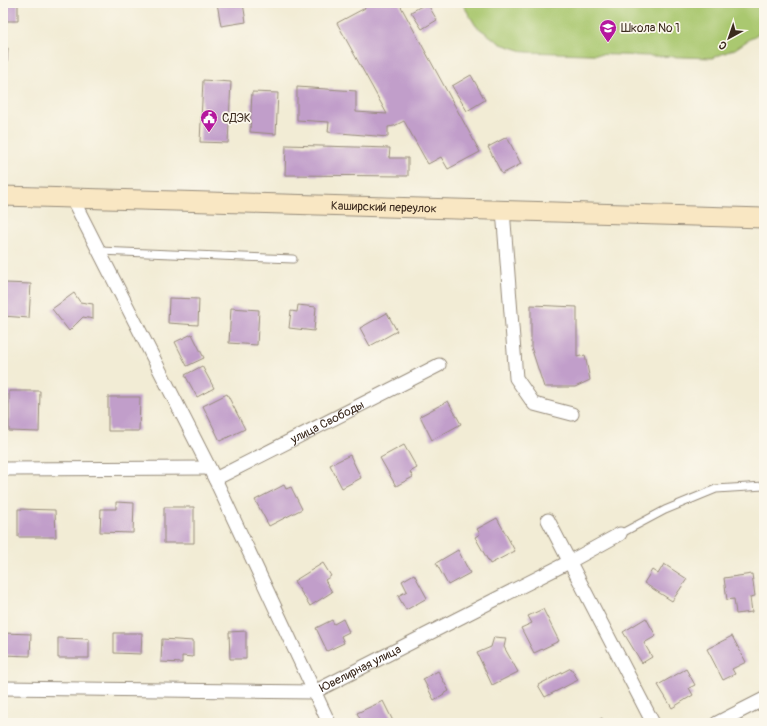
<svg xmlns="http://www.w3.org/2000/svg" width="767" height="726" font-family="Pangolin,sans-serif">
  <style>
    .green { fill: #aac86f; stroke: #727946 }
    .building { fill: #c19eca }
    .lines { fill: none; stroke-linecap: round; stroke-linejoin: round }
    .lane-casing { stroke: #968b7a; stroke-width: 9 }
    .street-casing { stroke: #968b7a; stroke-width: 15 }
    .secondary-casing { stroke: #968b7a; stroke-width: 21 }
    .lane { stroke: #fff; stroke-width: 7 }
    .street { stroke: #fff; stroke-width: 13 }
    .secondary { stroke: #f9e7c3; stroke-width: 19 }
    .labels { text-anchor: middle; dominant-baseline: central; stroke-width: 3.5; stroke-linejoin: round; paint-order: stroke }
    .poi-label { font-size: 12px; fill: #3b2a1e; stroke: #fbf7ec; text-anchor: start }
    .street-label { font-size: 12px; fill: #3b2a1e; stroke: #fbf7ec }
  </style>
  <rect width="100%" height="100%" fill="#fbf7ec"/>
  <filter id="ink" filterUnits="userSpaceOnUse"><feTurbulence type="fractalNoise" baseFrequency=".025" numOctaves="2"/><feDisplacementMap in="SourceGraphic" scale="8" xChannelSelector="R" yChannelSelector="G"/><feConvolveMatrix kernelMatrix="1 2 1 2 8 2 1 2 1" color-interpolation-filters="sRGB"/></filter>
  <filter id="wash" filterUnits="userSpaceOnUse"><feTurbulence type="fractalNoise" baseFrequency=".012" numOctaves="4" result="noise"/><feDisplacementMap in="SourceGraphic" scale="16" xChannelSelector="R" yChannelSelector="G"/><feGaussianBlur stdDeviation="0.9" result="paint"/><feColorMatrix in="noise" values="0 0 0 0 0 0 0 0 0 0 0 0 0 0 0 0 0 1.4 0 .05"/><feComposite in="paint" operator="in"/></filter>
  <g filter="url(#wash)">
    <rect width="100%" height="100%" fill="#f2ecd5"/>
    <path class="green" d="M462,3H764V25L759,33L735,49L712,58L526,52L501,44L476,26Z"/>
    <g id="blocks">
      <path class="building" d="M3,3H18V21H3Z
        M217,3H243L246,22L221,26Z
        M273,3H289V5L274,6Z
        M364,3H399L480,152L448,169L441,157L428,164L404,121L394,126L388,127V137L328,132L329,122L297,120V87L356,91V112L387,114L337,23L365,8L363,4Z
        M427,3L437,20L422,29L411,12Z
        M3,48H8L4,107H3Z
        M471,75L485,100L467,111L452,86Z
        M203,80L231,82L228,143L200,142Z
        M252,92L278,93L276,134L250,132Z
        M507,137L521,164L502,174L488,147Z
        M286,145L390,148L389,158H408V176L285,175Z
        M5,283L31,284L29,318L3,316Z
        M74,293L80,302L93,304V319L83,317L69,331L52,309Z
        M169,298L199,299L198,325L168,323Z
        M298,305L316,307L314,331L289,328L291,311L297,312Z
        M531,305L577,307V357L585,355L590,380L575,387H544L531,347Z
        M231,308L259,310L257,345L229,343Z
        M387,313L397,331L370,346L360,328Z
        M192,334L204,358L187,366L175,342Z
        M202,366L214,388L197,397L185,375Z
        M9,391H40L39,432L9,431Z
        M227,394L245,429L220,441L203,406Z
        M108,397H140L139,431H108Z
        M448,401L461,424L432,440L420,416Z
        M404,445L417,468L410,472L413,477L396,486L380,458Z
        M350,455L361,478L342,488L330,465Z
        M284,485L286,489L291,487L302,509L269,526L255,500Z
        M116,502L134,503L133,533L100,532L101,509H116Z
        M164,507H194V543H164Z
        M18,509L55,510L56,537H18Z
        M497,518L515,551L490,564L475,537L480,534L477,529Z
        M458,550L470,573L448,585L436,563Z
        M323,563L331,576L325,580L332,592L310,606L294,581Z
        M664,564L687,579L672,601L644,583L652,570L658,574Z
        M414,574L427,598L406,610L398,596L407,591L402,581Z
        M752,574L755,596L750,597L752,612L736,614L734,599L727,600L724,578Z
        M543,609L559,641L534,653L521,628L532,623L528,616Z
        M646,618L656,636L644,643L652,657L642,663L623,632Z
        M343,619L349,632L341,636L344,643L327,651L316,628L332,620L334,624Z
        M246,631V659H230L229,632Z
        M3,633L31,634L30,656L3,655Z
        M114,633H142L141,654L114,653Z
        M732,636L746,662L732,669L735,674L723,680L707,649Z
        M494,637L506,638L504,647L518,672L492,685L477,653L491,647Z
        M58,638L89,639V658H58Z
        M162,639L193,641V657L182,656V663L161,662Z
        M571,668L578,680L545,697L538,685Z
        M686,669L695,685L689,688L693,695L672,708L658,685Z
        M438,671L449,691L434,700L423,679Z
        M383,701L394,723H362L357,713Z
        M602,718L605,723H593Z"/>
    </g>
  </g>
  <g filter="url(#ink)">
    <use href="#blocks" fill-opacity="0" stroke="#968b7a" stroke-width="1"/>
    <g class="lines">
      <defs>
        <path id="lane" d="M99,251L293,259
          M620,534L665,510L716,489L764,486"/>
        <g id="street">
          <path d="M72,198L215,479L329,723"/>
          <path d="M503,210L516,378L534,404L572,414"/>
          <path d="M3,469L209,468"/>
          <path id="s1" d="M215,479L439,365"/>
          <path d="M548,520L653,723"/>
          <path id="s2" d="M3,688L314,692L569,562L620,534"/>
          <path d="M717,723L764,699"/>
        </g>
        <g id="secondary">
          <path id="s3" d="M3,196L764,218"/>
        </g>
      </defs>
      <use href="#lane" class="lane-casing"/>
      <use href="#street" class="street-casing"/>
      <use href="#secondary" class="secondary-casing"/>
      <use href="#lane" class="lane"/>
      <use href="#street" class="street"/>
      <use href="#secondary" class="secondary"/>
    </g>
  </g>
  <defs>
    <symbol id="school-pin" viewBox="-11 -11 22 30"><path d="M0 17L-7.5 6A9.5 9.5 0 1 1 7.5 6Z" fill="#b5179e" stroke="#fbf7ec"/><path d="M0-5L7-2L0 1L-7-2ZM-4 1L0 2.5L4 1V4Q0 6-4 4Z" fill="#fff"/></symbol>
    <symbol id="civic-pin" viewBox="-11 -11 22 30"><path d="M0 17L-7.5 6A9.5 9.5 0 1 1 7.5 6Z" fill="#b5179e" stroke="#fbf7ec"/><path d="M-.6-6.5H3V-4.5H.6V-3L4-1V1h2V6H-6V1h2V-1L-.6-3ZM-1.2 2.5V6h2.4V2.5Z" fill="#fff"/></symbol>
  </defs>
  <g fill-rule="evenodd">
    <use href="#school-pin" x="598" y="18" width="20" height="27"/>
    <use href="#civic-pin" x="199" y="108" width="20" height="27"/>
  </g>
  <g class="labels">
    <g class="poi-label">
      <text x="621" y="28">Школа № 1</text>
      <text x="222" y="118">СДЭК</text>
    </g>
    <g class="street-label">
      <text stroke="none"><textPath href="#s3" startOffset="381">Каширский переулок</textPath></text>
      <text stroke="none"><textPath href="#s1" startOffset="126">улица Свободы</textPath></text>
      <text stroke="none"><textPath href="#s2" startOffset="363">Ювелирная улица</textPath></text>
    </g>
  </g>
  <rect width="767" height="726" fill="none" stroke="#fbf7ec" stroke-width="16"/>
  <g transform="translate(729 38) rotate(220)" stroke="#fbf7ec" stroke-width="3" paint-order="stroke">
  <path d="M0-3L7 15L0 10L-7 15Z" fill="#3b2a1e"/>
  <text y="-6" font-size="11" font-weight="bold" text-anchor="middle" fill="#3b2a1e">С</text>
  </g>
</svg>
